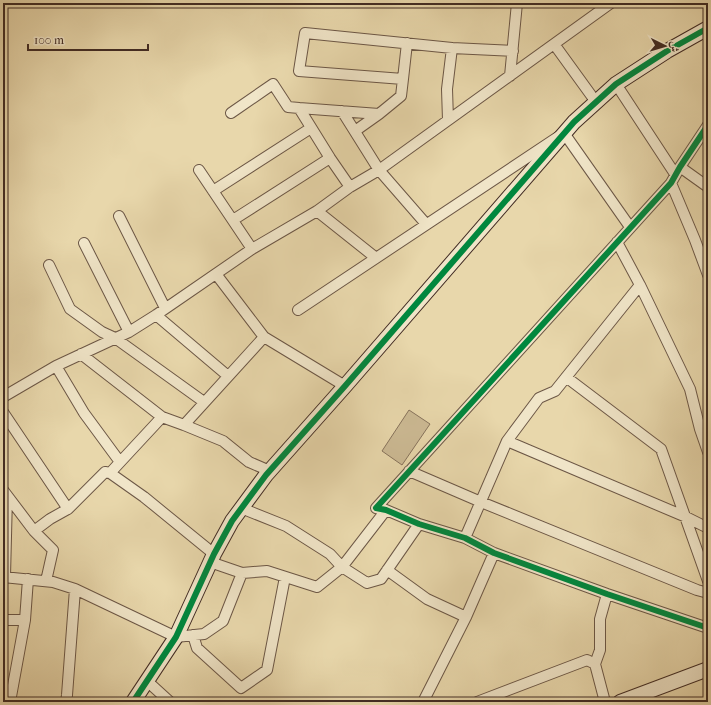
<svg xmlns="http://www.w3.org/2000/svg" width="711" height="705" font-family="'IM FELL French Canon',Amiri,serif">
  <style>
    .green { fill: #ccba94; stroke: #87735c }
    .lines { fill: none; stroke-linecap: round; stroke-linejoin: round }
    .street-casing { stroke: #6c5746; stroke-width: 12 }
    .secondary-casing { stroke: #422c24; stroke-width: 16 }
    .street { stroke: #f0e5c8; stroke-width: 10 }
    .secondary { stroke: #f0e5c8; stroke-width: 14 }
    .cycleway-casing { stroke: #f0e5c8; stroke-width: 8 }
    .cycleway { stroke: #00873e; stroke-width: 6 }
  </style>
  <rect width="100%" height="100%" fill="#e8d7ab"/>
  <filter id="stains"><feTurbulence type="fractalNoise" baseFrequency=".005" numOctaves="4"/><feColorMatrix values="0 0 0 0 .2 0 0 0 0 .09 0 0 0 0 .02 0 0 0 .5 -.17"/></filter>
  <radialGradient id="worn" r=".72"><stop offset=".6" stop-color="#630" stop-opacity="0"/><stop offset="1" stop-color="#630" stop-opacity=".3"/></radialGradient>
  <path class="green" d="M409,410L430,424L402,465L382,451Z"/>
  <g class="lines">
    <defs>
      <path id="street" d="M554,44L596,102
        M510,76L517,3
        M403,79L407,43
        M616,84L675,174
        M299,108L379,114
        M342,111L379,170L426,224
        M231,113L273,84L288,107L299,108L330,158L350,187
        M448,120L447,89L452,48
        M708,125L680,167L671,183L376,508L386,510L419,524L465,538L494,553L607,594L708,628
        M355,131L379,114L401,96L403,79L299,71L305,33L452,48L513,51
        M680,167L708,187
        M199,170L252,249
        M671,183L695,240L708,275
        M213,191L311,128
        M317,211L376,258
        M119,216L165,308
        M233,220L330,158
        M617,242L640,285L690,389L700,429L708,452
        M84,243L129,332
        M49,265L70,309L102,332L115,338L204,402
        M216,274L264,337L345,386
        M298,310L564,133L630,227
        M156,315L228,376
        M81,354L162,417L184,425L223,441L249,462L270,471
        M56,366L84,413L120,462
        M566,377L661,449L708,581
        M3,397L56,366L129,332L156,315L252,249L317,211L350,187L379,170L611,3
        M3,412L68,509
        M184,425L264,337
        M507,441L686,517L708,528
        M409,471L481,502L697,590L708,593
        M110,473L144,497L214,554
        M3,490L34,531L53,550L46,581
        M241,508L286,526L330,554L342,567L367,583L381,579L419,524
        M34,531L50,519L68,509L105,472L110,473L162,417
        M465,538L507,441L539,398L555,391L640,285
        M210,562L242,573L267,571L317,587L342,567L386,510
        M387,570L427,599L466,617
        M3,577L53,582L75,589L176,637L204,634L223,621L242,573
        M5,577L7,496
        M3,620H25
        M193,635L197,648L241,688L267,670L285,577
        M147,681L170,702
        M10,702L25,620L28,579
        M66,702L67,695L75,589
        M423,702L466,617L494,553
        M477,702L587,660L595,664
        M605,702L595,664L600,650V619L607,594"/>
      <path id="secondary" d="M133,702L176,637L214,554L232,521L266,475L345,386L574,122L616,84L667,51L708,28
        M620,702L708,669"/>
    </defs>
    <use href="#street" class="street-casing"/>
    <use href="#secondary" class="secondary-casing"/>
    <use href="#street" class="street"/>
    <use href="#secondary" class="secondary"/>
    <defs>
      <path id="cycleway" d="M708,125L680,167L671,183L376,508L386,510L419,524L465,538L494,553L607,594L708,628
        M133,702L176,637L214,554L232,521L266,475L345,386L574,122L616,84L667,51L708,28"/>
    </defs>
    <use href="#cycleway" class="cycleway-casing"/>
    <use href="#cycleway" class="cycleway"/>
  </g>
  <rect width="711" height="705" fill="none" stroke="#e8d7ab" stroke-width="16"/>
  <rect x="4" y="4" width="703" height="697" fill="none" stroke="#422c24" stroke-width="2"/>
  <rect x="8" y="8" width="695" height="689" fill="none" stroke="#422c24"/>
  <g transform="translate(665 46) rotate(95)" stroke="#f0e5c8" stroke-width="3" paint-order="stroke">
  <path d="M0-3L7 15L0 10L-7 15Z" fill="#422c24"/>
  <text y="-6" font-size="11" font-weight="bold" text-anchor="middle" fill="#422c24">ش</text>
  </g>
  <path d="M28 44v6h120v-6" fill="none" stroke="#422c24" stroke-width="2"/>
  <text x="34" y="44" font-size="12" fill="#422c24" stroke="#f0e5c8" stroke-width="3" paint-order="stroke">100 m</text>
  <rect width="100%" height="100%" filter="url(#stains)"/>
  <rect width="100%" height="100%" fill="url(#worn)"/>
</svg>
